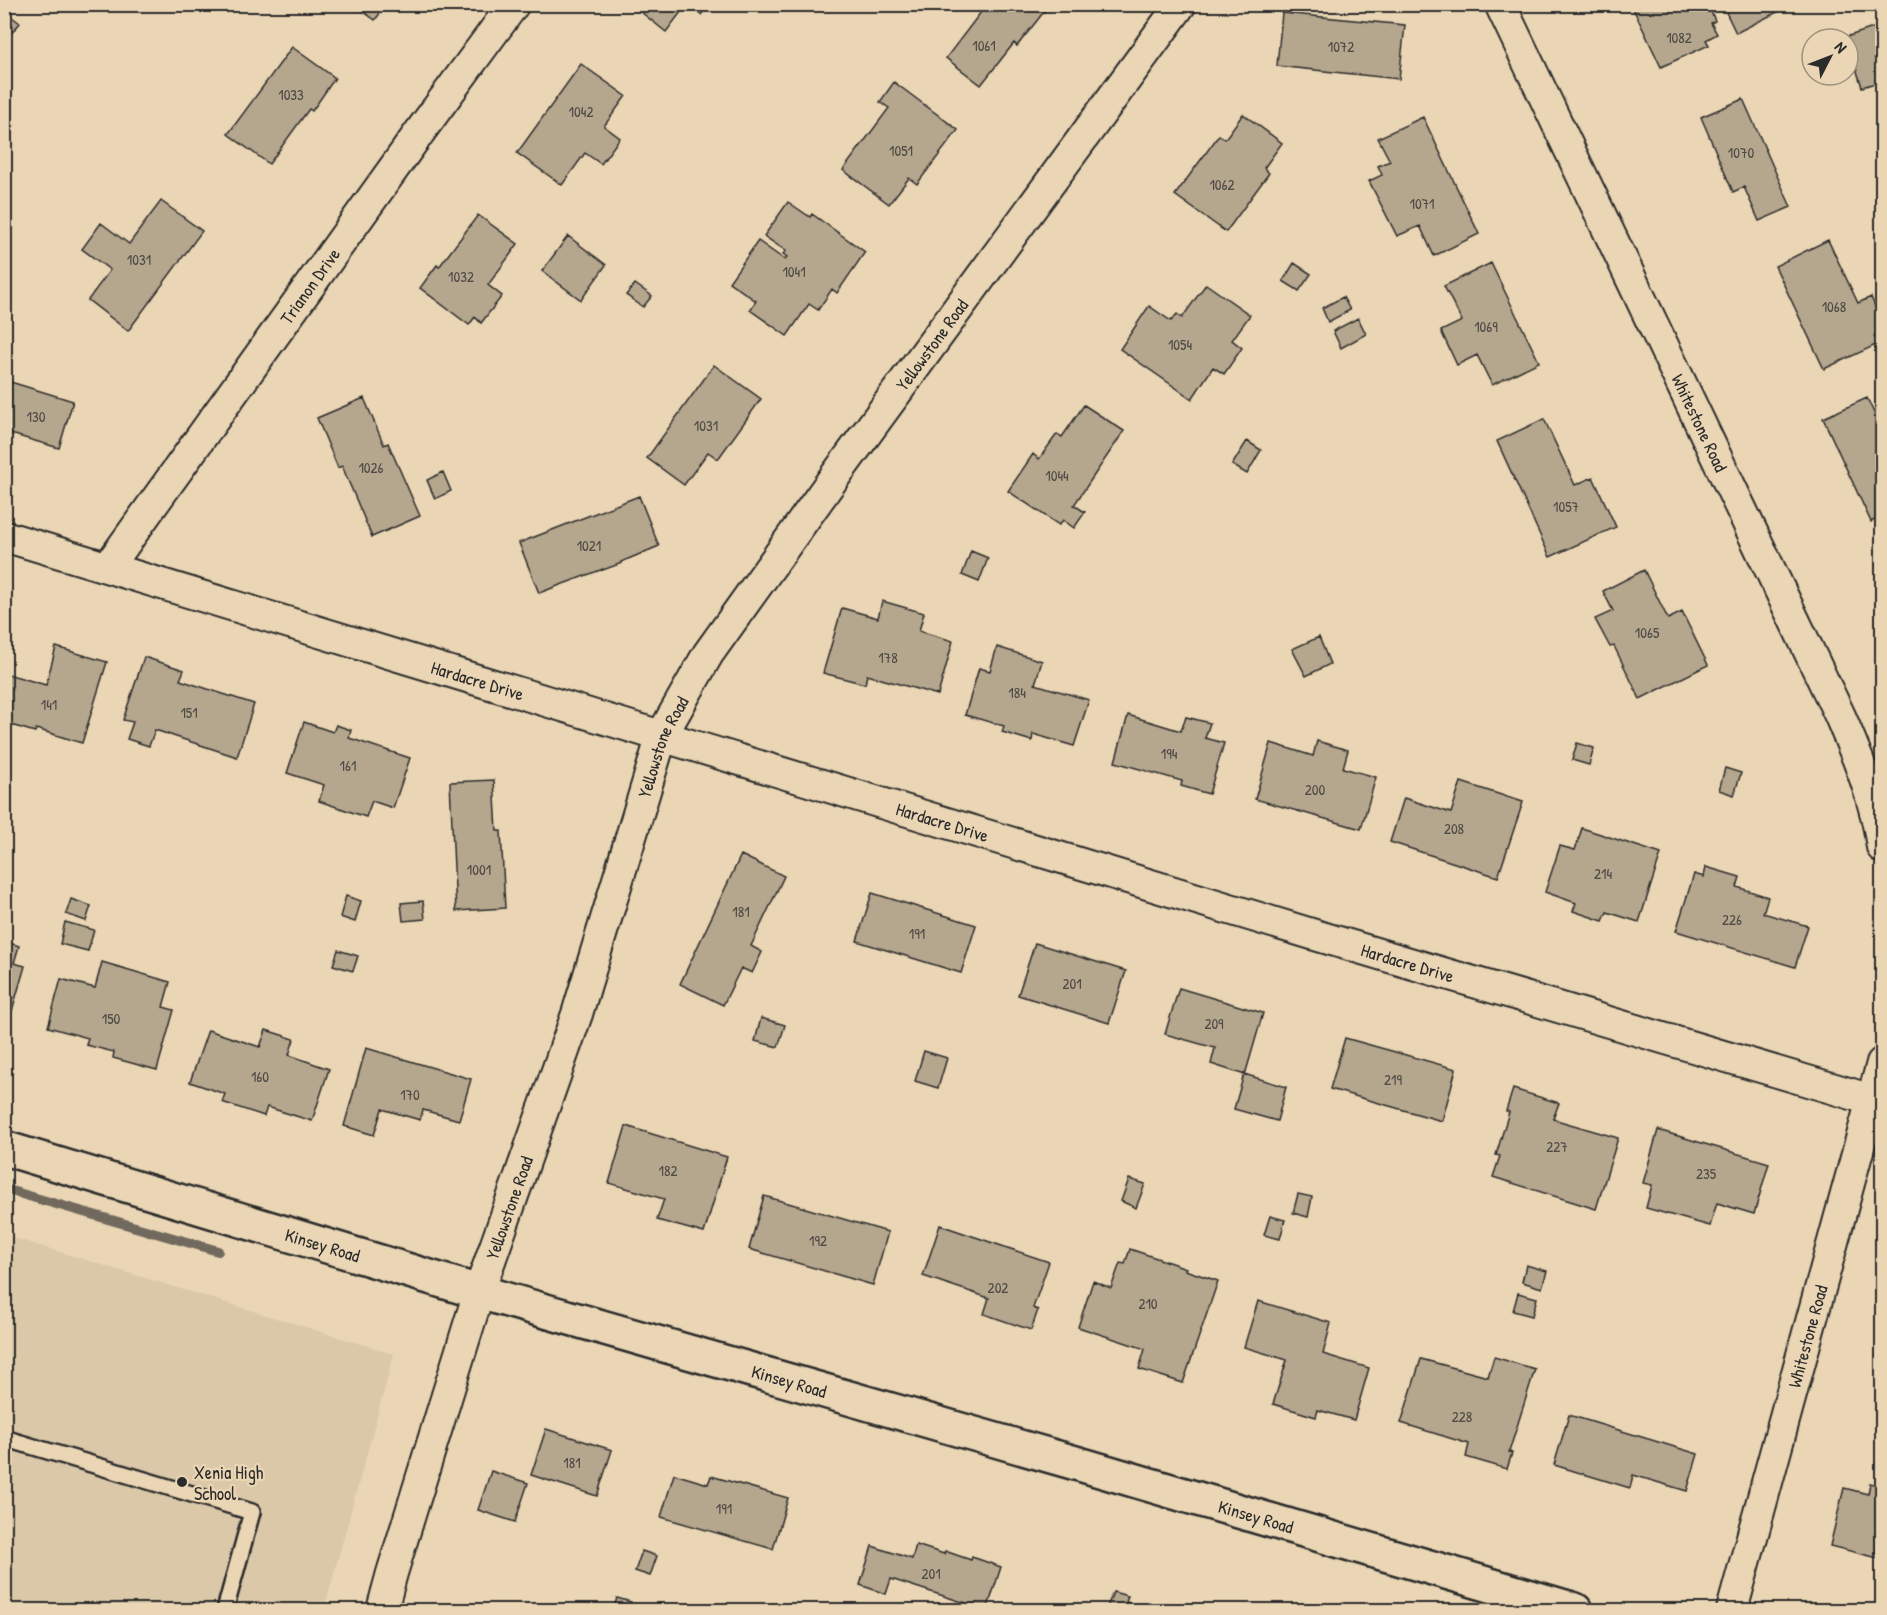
<svg xmlns="http://www.w3.org/2000/svg" width="1887" height="1615" font-family="'Patrick Hand',sans-serif">
  <style>
    .built { fill: #dac8a9 }
    .lines { fill: none; stroke-linecap: round; stroke-linejoin: round }
    .stream { stroke: #71695d; stroke-width: 10 }
    .building { fill: #b5a68e; stroke: #2b2b2b; stroke-width: 1.5 }
    .lane-casing { stroke: #2b2b2b; stroke-width: 20 }
    .street-casing { stroke: #2b2b2b; stroke-width: 34 }
    .secondary-casing { stroke: #2b2b2b; stroke-width: 38 }
    .lane { stroke: #ead6b4; stroke-width: 15 }
    .street { stroke: #ead6b4; stroke-width: 30 }
    .secondary { stroke: #ead6b4; stroke-width: 33 }
    .poi-dot { fill: #2b2b2b; stroke: #ead6b4; stroke-width: 2 }
    .labels { text-anchor: middle; dominant-baseline: central; stroke-width: 4.5; stroke-linejoin: round; paint-order: stroke }
    .number-label { font-size: 15px; fill: #4e4a44 }
    .street-label { font-size: 18px; fill: #2b2b2b; stroke: #ead6b4 }
    .poi-label { font-size: 18px; fill: #2b2b2b; stroke: #ead6b4; text-anchor: start }
  </style>
  <rect width="100%" height="100%" fill="#ead6b4"/>
  <filter id="ink" filterUnits="userSpaceOnUse"><feTurbulence type="fractalNoise" baseFrequency=".0167" numOctaves="2"/><feDisplacementMap in="SourceGraphic" scale="12" xChannelSelector="R" yChannelSelector="G"/><feConvolveMatrix kernelMatrix="1 2 1 2 8 2 1 2 1" color-interpolation-filters="sRGB"/></filter>
  <g filter="url(#ink)">
    <path class="built" d="M4,1235L394,1354L324,1610H5Z"/>
    <g class="lines">
      <path class="stream" d="M8,1190L218,1251"/>
    </g>
    <path class="building" d="M53,4H65L60,11Z
      M353,4H387L375,20Z
      M631,4H687L666,32Z
      M688,4H710L701,15Z
      M987,4H1050L1017,46L1014,43L981,85L946,58Z
      M1631,4H1708L1715,21L1711,23L1717,34L1706,40L1709,45L1661,67Z
      M1722,4H1793L1736,33Z
      M4,11L20,23L4,42Z
      M1282,13L1405,25L1399,79L1277,66Z
      M1882,25V81L1862,87L1846,37Z
      M292,47L335,78L312,111L309,109L269,164L228,134Z
      M581,64L626,96L604,126L620,138L601,164L585,153L562,185L517,153Z
      M894,82L958,130L917,184L909,178L889,204L843,170L889,108L880,102Z
      M1743,99L1791,207L1759,221L1744,187L1733,192L1701,117Z
      M1243,114L1282,143L1264,168L1269,173L1226,232L1175,195L1219,135L1225,139Z
      M1423,117L1479,234L1434,256L1420,226L1397,236L1369,181L1382,175L1378,166L1390,161L1378,138Z
      M161,201L202,231L128,331L88,300L110,270L82,249L101,223L129,244Z
      M788,202L810,217L812,214L865,252L837,293L832,289L818,310L809,304L787,336L750,310L756,301L729,282L758,241L785,260L787,257L783,254L786,251L764,236Z
      M478,215L518,244L488,285L502,296L481,323L475,317L469,325L420,288L437,265L439,267Z
      M568,236L606,265L581,300L542,271Z
      M1828,240L1858,303L1871,297L1882,323V332L1874,336L1878,344L1824,369L1775,266Z
      M1294,263L1311,274L1299,291L1283,281Z
      M1491,263L1539,362L1492,385L1477,355L1457,365L1441,331L1462,321L1444,286Z
      M635,284L652,296L643,307L626,295Z
      M1206,284L1250,315L1232,340L1242,348L1224,374L1213,367L1192,399L1120,349L1149,306L1171,321L1177,314L1182,318Z
      M1343,297L1350,310L1328,322L1322,308Z
      M1358,318L1366,334L1341,348L1333,331Z
      M714,365L761,399L718,459L708,452L684,485L647,458Z
      M4,380L73,401L59,448L4,432Z
      M364,398L384,445L388,443L420,516L372,537L342,466L338,468L317,418Z
      M1867,398L1882,430V516L1871,522L1823,418Z
      M1084,405L1124,431L1074,505L1085,512L1074,528L1063,520L1059,525L1008,491L1033,454L1039,459L1057,434L1062,437Z
      M1544,419L1575,485L1593,477L1616,527L1550,557L1497,441Z
      M1247,441L1261,450L1247,474L1232,465Z
      M443,472L451,491L435,499L427,480Z
      M639,496L659,546L621,562L622,563L603,570V569L539,593L519,543Z
      M971,551L988,558L979,582L962,575Z
      M1644,570L1668,619L1682,612L1708,665L1640,699L1614,646L1610,647L1595,619L1613,611L1603,591Z
      M882,601L924,613L919,631L953,641L938,695L867,675L865,684L823,673L842,608L878,618Z
      M1319,637L1330,664L1306,676L1292,649Z
      M56,647L107,662L82,743L36,729L35,732L4,723V673L46,685Z
      M997,647L1042,661L1035,684L1089,700L1074,746L1033,734L1032,741L1002,732L1004,726L965,715L979,668L990,671Z
      M144,657L184,670L180,680L254,704L237,757L155,730L149,746L127,739L133,722L123,720Z
      M1128,715L1181,731L1186,717L1210,723L1205,738L1224,743L1209,794L1181,786L1182,781L1115,762Z
      M304,722L333,732L336,725L351,730L349,738L410,758L393,808L372,801L366,817L319,801L324,785L287,773Z
      M1317,741L1348,750L1343,768L1376,777L1361,829L1255,799L1271,743L1313,756Z
      M1577,743L1594,748L1589,765L1572,760Z
      M1725,768L1741,773L1734,795L1719,790Z
      M494,780L497,831H501L505,908L456,911L450,782Z
      M1461,782L1523,802L1498,877L1390,842L1404,798L1451,813Z
      M1582,828L1661,854L1639,922L1607,912L1603,921L1573,911L1576,903L1545,892L1560,846L1575,850Z
      M741,855L784,876L751,946L762,952L752,973L741,968L723,1005L680,984Z
      M1706,867L1740,877L1737,887L1768,897L1763,913L1808,926L1795,967L1676,931L1694,874L1704,877Z
      M872,893L976,925L961,973L857,941Z
      M346,896L361,901L355,922L340,917Z
      M71,899L91,906L86,921L66,914Z
      M423,901L425,919L403,921L401,903Z
      M65,922L94,930L88,951L60,944Z
      M4,941L19,946L14,963L25,966L7,1028L4,1027Z
      M1035,943L1126,971L1109,1023L1018,995Z
      M338,950L358,956L353,971L333,965Z
      M102,962L170,982L163,1007L174,1010L157,1070L113,1058L114,1052L86,1045L88,1038L48,1027L61,979L95,988Z
      M1179,988L1263,1013L1245,1075L1211,1064L1215,1048L1165,1034Z
      M761,1018L785,1025L778,1047L755,1041Z
      M208,1030L260,1047L266,1030L294,1039L289,1055L329,1069L312,1121L267,1107L264,1116L222,1102L225,1094L190,1082Z
      M1345,1038L1456,1069L1442,1121L1330,1089Z
      M366,1048L471,1079L459,1120L423,1110L420,1120L382,1109L374,1135L344,1126Z
      M924,1051L947,1058L938,1088L915,1081Z
      M1244,1074L1286,1087L1277,1121L1234,1109Z
      M1513,1089L1559,1103L1553,1119L1618,1138L1596,1209L1493,1177L1500,1156L1496,1155L1509,1112L1506,1111Z
      M626,1126L727,1157L704,1233L657,1220L664,1199L609,1183Z
      M1658,1130L1769,1163L1754,1214L1717,1203L1710,1226L1646,1208L1652,1185L1643,1183Z
      M1129,1179L1145,1184L1136,1208L1121,1201Z
      M1298,1194L1312,1197L1308,1217L1293,1213Z
      M764,1196L888,1232L873,1285L749,1249Z
      M1270,1216L1285,1220L1280,1239L1264,1235Z
      M940,1225L1049,1262L1033,1308L1038,1310L1031,1330L984,1314L989,1298L923,1276Z
      M1130,1249L1186,1268L1185,1270L1218,1281L1183,1383L1139,1369L1145,1349L1078,1327L1093,1281L1111,1288L1120,1263L1125,1264Z
      M1526,1265L1547,1271L1542,1288L1522,1282Z
      M1518,1293L1537,1298L1532,1316L1513,1311Z
      M1258,1301L1331,1323L1323,1354L1369,1368L1354,1420L1318,1410L1316,1417L1273,1404L1287,1360L1244,1347Z
      M1494,1357L1535,1369L1509,1452L1512,1453L1507,1469L1466,1457L1469,1444L1401,1423L1421,1359L1488,1377Z
      M1569,1415L1698,1454L1687,1491L1633,1475L1630,1488L1554,1465Z
      M546,1429L612,1450L597,1496L531,1475Z
      M491,1471L528,1483L515,1522L478,1510Z
      M674,1474L708,1484L711,1476L788,1498L773,1549L661,1517Z
      M1870,1483L1882,1486V1559L1830,1546L1844,1488L1868,1494Z
      M916,1545L944,1554L945,1551L971,1560L972,1557L1001,1567L987,1610L891,1579L886,1594L860,1585L872,1546L912,1559Z
      M642,1551L657,1556L650,1576L635,1571Z
      M1113,1592L1128,1596L1126,1602L1151,1610H1102V1608L1106,1610Z
      M617,1598L631,1602L628,1610H613Z"/>
    <g class="lines">
      <defs>
        <path id="lane" d="M4,1438L252,1512L225,1610"/>
        <g id="street">
          <path id="s1" d="M1500,4L1840,716C1858,758 1876,801 1882,847"/>
          <path id="s2" d="M4,536L1315,935L1882,1103"/>
          <path id="s3" d="M108,567L419,133L514,4"/>
          <path id="s4" d="M382,1610L392,1573L479,1292L577,1014L662,735L708,654L833,479L1181,4"/>
          <path id="s5" d="M1732,1610L1882,1063"/>
        </g>
        <g id="secondary">
          <path id="s6" d="M4,1148L469,1289L1086,1466L1575,1610"/>
        </g>
      </defs>
      <use href="#lane" class="lane-casing"/>
      <use href="#street" class="street-casing"/>
      <use href="#secondary" class="secondary-casing"/>
      <use href="#lane" class="lane"/>
      <use href="#street" class="street"/>
      <use href="#secondary" class="secondary"/>
    </g>
  </g>
  <circle class="poi-dot" cx="182" cy="1482" r="6"/>
  <g class="labels">
    <g class="number-label">
      <text x="1679" y="37">1082</text>
      <text x="984" y="45">1061</text>
      <text x="1341" y="46">1072</text>
      <text x="291" y="94">1033</text>
      <text x="581" y="111">1042</text>
      <text x="901" y="150">1051</text>
      <text x="1741" y="152">1070</text>
      <text x="1222" y="184">1062</text>
      <text x="1422" y="203">1071</text>
      <text x="139" y="259">1031</text>
      <text x="794" y="271">1041</text>
      <text x="461" y="276">1032</text>
      <text x="1834" y="306">1068</text>
      <text x="1486" y="326">1069</text>
      <text x="1180" y="344">1054</text>
      <text x="36" y="416">130</text>
      <text x="706" y="425">1031</text>
      <text x="371" y="467">1026</text>
      <text x="1057" y="475">1044</text>
      <text x="1566" y="506">1057</text>
      <text x="589" y="545">1021</text>
      <text x="1647" y="632">1065</text>
      <text x="888" y="657">178</text>
      <text x="1017" y="692">184</text>
      <text x="49" y="704">141</text>
      <text x="189" y="712">151</text>
      <text x="1169" y="753">194</text>
      <text x="348" y="765">161</text>
      <text x="1315" y="789">200</text>
      <text x="1454" y="828">208</text>
      <text x="479" y="869">1001</text>
      <text x="1603" y="873">214</text>
      <text x="741" y="911">181</text>
      <text x="1732" y="919">226</text>
      <text x="917" y="933">191</text>
      <text x="1072" y="983">201</text>
      <text x="111" y="1018">150</text>
      <text x="1214" y="1023">209</text>
      <text x="260" y="1076">160</text>
      <text x="1393" y="1079">219</text>
      <text x="410" y="1094">170</text>
      <text x="1557" y="1146">227</text>
      <text x="668" y="1170">182</text>
      <text x="1706" y="1173">235</text>
      <text x="818" y="1240">192</text>
      <text x="998" y="1287">202</text>
      <text x="1148" y="1303">210</text>
      <text x="1462" y="1416">228</text>
      <text x="572" y="1462">181</text>
      <text x="724" y="1508">191</text>
      <text x="931" y="1573">201</text>
    </g>
    <g class="street-label">
      <text stroke="none"><textPath href="#s3" startOffset="346">Trianon Drive</textPath></text>
      <text stroke="none"><textPath href="#s4" startOffset="1394">Yellowstone Road</textPath></text>
      <text stroke="none"><textPath href="#s1" startOffset="464">Whitestone Road</textPath></text>
      <text stroke="none"><textPath href="#s2" startOffset="495">Hardacre Drive</textPath></text>
      <text stroke="none"><textPath href="#s4" startOffset="908">Yellowstone Road</textPath></text>
      <text stroke="none"><textPath href="#s2" startOffset="981">Hardacre Drive</textPath></text>
      <text stroke="none"><textPath href="#s2" startOffset="1467">Hardacre Drive</textPath></text>
      <text stroke="none"><textPath href="#s4" startOffset="422">Yellowstone Road</textPath></text>
      <text stroke="none"><textPath href="#s6" startOffset="333">Kinsey Road</textPath></text>
      <text stroke="none"><textPath href="#s5" startOffset="284">Whitestone Road</textPath></text>
      <text stroke="none"><textPath href="#s6" startOffset="819">Kinsey Road</textPath></text>
      <text stroke="none"><textPath href="#s6" startOffset="1305">Kinsey Road</textPath></text>
    </g>
    <g class="poi-label">
      <text x="194" y="1472">Xenia High<tspan x="194" dy="21">School</tspan></text>
    </g>
  </g>
  <rect width="1887" height="1615" fill="none" stroke="#ead6b4" stroke-width="24"/>
  <rect x="12" y="12" width="1863" height="1591" fill="none" stroke="#2b2b2b" stroke-width="2" filter="url(#ink)"/>
  <g transform="translate(1830 57) rotate(48)"><circle r="28" fill="#ead6b4" stroke="#9e927d" stroke-width="1.5"/>
  <path d="M0-4.5L10 22L0 15L-10 22Z" fill="#2b2b2b"/>
  <text y="-9" font-size="16" font-weight="bold" text-anchor="middle" fill="#2b2b2b">N</text>
  </g>
</svg>
